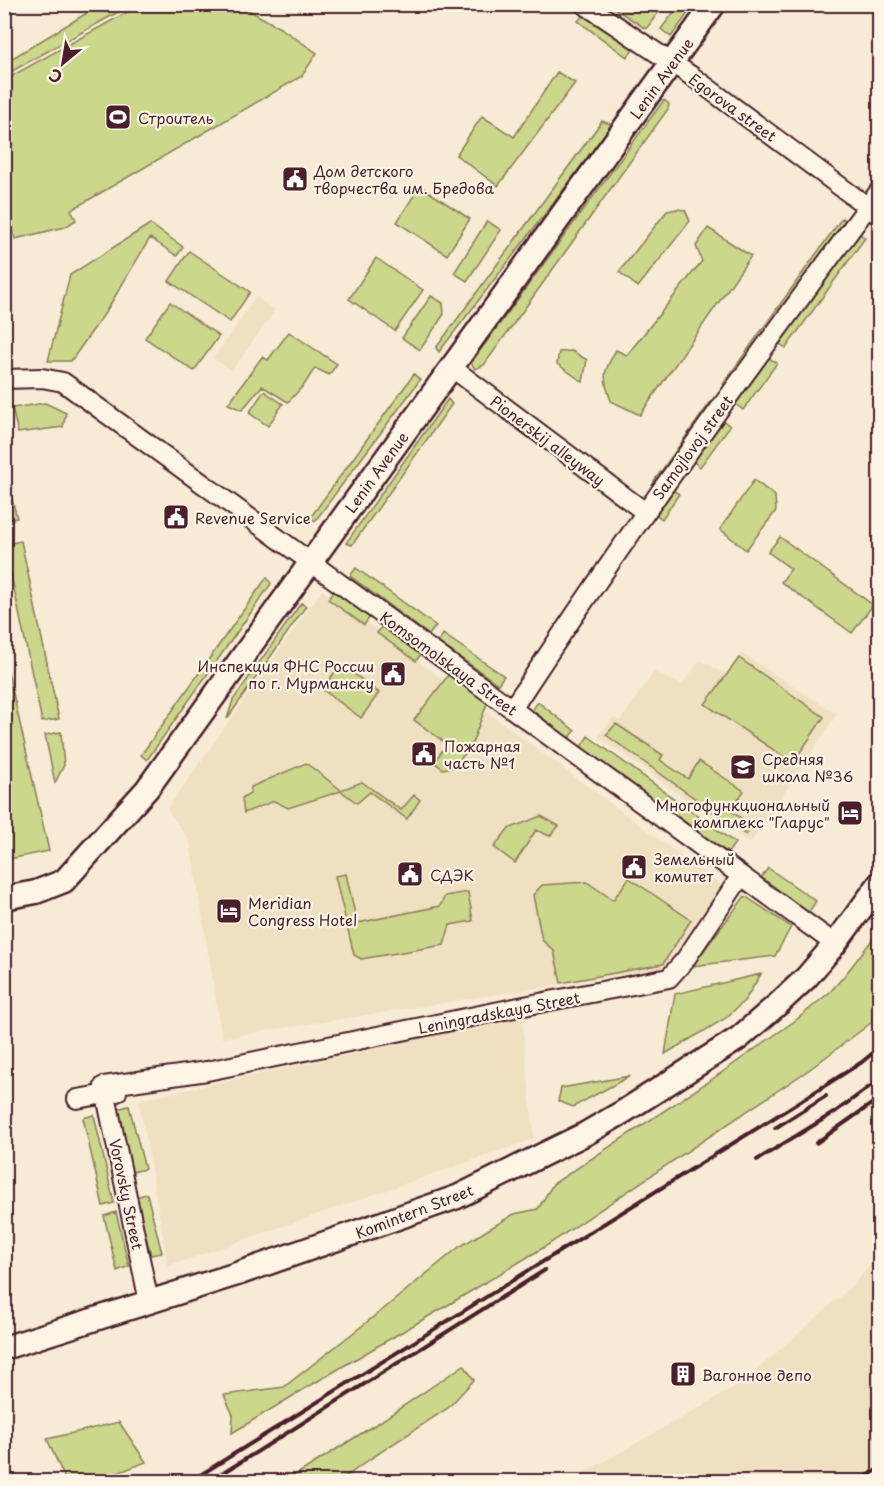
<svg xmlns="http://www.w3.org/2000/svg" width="884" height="1486" font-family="'Playpen Sans',sans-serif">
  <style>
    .built { fill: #f0e0c2 }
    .green { fill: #cbd78a; stroke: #8a7b5a; stroke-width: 1.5 }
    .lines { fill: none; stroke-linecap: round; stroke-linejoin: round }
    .minor-casing { stroke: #4a1f2b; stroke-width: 22 }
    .major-casing { stroke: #4a1f2b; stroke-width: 27 }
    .minor { stroke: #fcf5e5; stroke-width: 18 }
    .major { stroke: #fcf5e5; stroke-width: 22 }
    .rail { stroke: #4a1f2b; stroke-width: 4 }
    .labels { text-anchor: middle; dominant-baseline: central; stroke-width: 4.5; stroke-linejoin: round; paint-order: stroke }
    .street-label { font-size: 15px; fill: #4a1f2b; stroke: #fcf5e5 }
    .poi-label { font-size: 15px; fill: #4a1f2b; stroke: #fcf5e5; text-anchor: start }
  </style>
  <rect width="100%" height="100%" fill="#f7ebd5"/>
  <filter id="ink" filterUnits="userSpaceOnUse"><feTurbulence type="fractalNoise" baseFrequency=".0167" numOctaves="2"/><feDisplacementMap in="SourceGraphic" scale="12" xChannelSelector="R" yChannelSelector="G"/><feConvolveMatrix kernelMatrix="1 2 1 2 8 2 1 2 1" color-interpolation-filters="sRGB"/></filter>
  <g filter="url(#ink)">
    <path class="built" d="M256,297L275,310L232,371L213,358Z
      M322,590L722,886L670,967L222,1038L190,842L167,809Z
      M741,653L837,714L750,844L598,737L613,717L620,721L654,672L682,685L700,660L725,674Z
      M522,1017L534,1139L168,1266L139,1100Z
      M879,1255V1481H570L742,1383L851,1287Z"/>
    <path class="green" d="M100,5H131L30,61L7,74L5,79V60L11,59Z
      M140,5H240L280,28L317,53L302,76L71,210L76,220L65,227L15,239L5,185V82L8,78Z
      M609,5H625L632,9L635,5H664L646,29Z
      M679,5H694L671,37L661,29Z
      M588,9L639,44L627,57L578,21Z
      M557,72L575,83L498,186L456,155L482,116L514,137Z
      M664,100L669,104L668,109L484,365L475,369L471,363Z
      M602,121L613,125L439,352L436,348Z
      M420,186L470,219L447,255L397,222Z
      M677,209L685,210L690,221L638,287L619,272L667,211Z
      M842,218L850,223L730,389L723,384Z
      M487,221L501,230L467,281L454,273Z
      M150,224L183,247L177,256L150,238L105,313L71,361H48L70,275Z
      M708,228L751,256L640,415L611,401C602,376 603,372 616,350L627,355L702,261L696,246Z
      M856,231L865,238L786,348L777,342Z
      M189,251L250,292L230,322L169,281Z
      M376,258L423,290L395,331L349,299Z
      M431,296L443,303L444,314L420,350L402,338Z
      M170,302L219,336L194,371L145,338Z
      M289,332L337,364L329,375L315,368L304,385L288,402L262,386L242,410L228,404L262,357L268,360Z
      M572,351L587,360L583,382L557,364L559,352Z
      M767,357L777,363L743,410L734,403Z
      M414,374L420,380L315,521L310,518Z
      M264,391L283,404L268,426L249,413Z
      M714,397L722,403L661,486L654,481Z
      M448,399L452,404L352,545L346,543Z
      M45,403L66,413L63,427L18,433L12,408Z
      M721,419L730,426L700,467L690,459Z
      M4,468L17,518L5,521H4Z
      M754,480L775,496L776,511L746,550L720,529Z
      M671,489L679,494L662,519L654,513Z
      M780,537L873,605L852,633L781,582L791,569L768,552Z
      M21,541L59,719L42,722L5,546V544Z
      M356,568L436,626L429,635L350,576Z
      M267,577L271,584L147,760L141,755Z
      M334,591L370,617L364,625L328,599Z
      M301,603L306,606L227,719L233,700Z
      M383,625L422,653L416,661L377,633Z
      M443,634L504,676L498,684L438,642Z
      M5,658L49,851L5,860H4Z
      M739,658L824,717L793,763L705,704Z
      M337,669L345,674L349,670L379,693L361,718L322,689Z
      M450,673L488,701L471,746L454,767L443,769L434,762L447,744L414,720Z
      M538,702L575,731L569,739L532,710Z
      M616,724L663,755L660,760L688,779L699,761L744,791L730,810L752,826L746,835L606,735Z
      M61,732L64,765L55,783L45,735Z
      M588,736L735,843L728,853L581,747Z
      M306,763L341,790L362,782L401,810L414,795L420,800L407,819L370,792L357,803L341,791L288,808L274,801L244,813L242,798L250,793L251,787Z
      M541,816L559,826L550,836L536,830L515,863L494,847L508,829Z
      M768,868L816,901L807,915L758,882Z
      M346,874L357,923L440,906L445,896L468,892L473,921L450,925L444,945L361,959L354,955L335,876Z
      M629,878L691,920L663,964L561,983L554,951L542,940L533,895L542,885L587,882L613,900Z
      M745,896L791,927L775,956L692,966Z
      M879,931V1017L810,1069L546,1246L453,1302L306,1388L232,1433L233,1415L224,1395L284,1387L386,1307L459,1247L514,1214L538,1209L553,1184L711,1080L796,1020L830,992L845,975Z
      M761,974L745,1000L726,1018L665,1054L675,994Z
      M630,1076L573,1107L558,1101L561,1088Z
      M129,1106L145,1169L132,1172L116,1109Z
      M94,1115L114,1203L103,1206L83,1118Z
      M147,1194L162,1253L151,1255L135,1197Z
      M116,1212L129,1266L117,1271L104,1216Z
      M464,1365L474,1380L448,1408L370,1459L340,1481H286L381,1421Z
      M119,1422L146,1462L97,1481H66L47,1439Z"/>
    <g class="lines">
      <defs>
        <path id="minor" d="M584,4L693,77L880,216
          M451,367L645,512
          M4,379L42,378L63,382L835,944
          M512,709C628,531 754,361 880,190
          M77,1099L117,1092
          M149,1302L104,1086L207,1071L524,1006L669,978L685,960L741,876"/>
        <path id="major" d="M4,898L36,892L64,881L147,789L714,4
          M4,1348L237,1274L457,1197L585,1134L623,1112L739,1038L777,1005L806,978L835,944L880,883"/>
      </defs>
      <use href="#minor" class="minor-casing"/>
      <use href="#major" class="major-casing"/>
      <use href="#minor" class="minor"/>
      <use href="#major" class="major"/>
      <path class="rail" d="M775,1128L826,1096
        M816,1143L880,1098
        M757,1160L835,1112L880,1079
        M189,1482L796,1104L862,1062L880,1047
        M209,1482L545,1270
        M858,1482L880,1468"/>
    </g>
  </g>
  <defs>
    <symbol id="stadium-square" viewBox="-11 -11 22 22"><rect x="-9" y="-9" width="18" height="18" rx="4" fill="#4a1f2b" stroke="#fcf5e5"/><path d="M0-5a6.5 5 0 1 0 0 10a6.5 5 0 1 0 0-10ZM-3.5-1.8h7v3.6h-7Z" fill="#fff"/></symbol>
    <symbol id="civic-square" viewBox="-11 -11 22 22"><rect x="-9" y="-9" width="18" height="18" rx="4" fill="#4a1f2b" stroke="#fcf5e5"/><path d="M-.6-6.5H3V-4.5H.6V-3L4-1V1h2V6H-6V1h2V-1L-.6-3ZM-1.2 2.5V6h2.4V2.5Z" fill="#fff"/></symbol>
    <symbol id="school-square" viewBox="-11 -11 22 22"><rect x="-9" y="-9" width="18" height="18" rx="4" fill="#4a1f2b" stroke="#fcf5e5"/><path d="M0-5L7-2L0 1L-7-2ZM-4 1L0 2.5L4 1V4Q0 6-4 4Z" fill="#fff"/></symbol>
    <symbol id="hotel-square" viewBox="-11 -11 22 22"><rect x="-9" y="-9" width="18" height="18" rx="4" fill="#4a1f2b" stroke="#fcf5e5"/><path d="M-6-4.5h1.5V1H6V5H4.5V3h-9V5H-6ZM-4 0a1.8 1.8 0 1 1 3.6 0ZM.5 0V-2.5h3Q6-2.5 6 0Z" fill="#fff"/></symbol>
    <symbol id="building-square" viewBox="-11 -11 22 22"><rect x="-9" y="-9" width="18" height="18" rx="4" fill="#4a1f2b" stroke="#fcf5e5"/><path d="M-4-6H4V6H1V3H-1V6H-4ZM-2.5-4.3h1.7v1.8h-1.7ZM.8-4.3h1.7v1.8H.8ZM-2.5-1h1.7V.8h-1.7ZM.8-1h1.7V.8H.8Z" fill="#fff"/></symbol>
  </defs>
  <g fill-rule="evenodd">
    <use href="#stadium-square" x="103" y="102" width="30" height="30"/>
    <use href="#civic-square" x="280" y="164" width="30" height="30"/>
    <use href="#civic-square" x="161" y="502" width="30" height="30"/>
    <use href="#civic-square" x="378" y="659" width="30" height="30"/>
    <use href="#civic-square" x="409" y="739" width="30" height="30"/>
    <use href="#school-square" x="728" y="752" width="30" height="30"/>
    <use href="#hotel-square" x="835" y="798" width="30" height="30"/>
    <use href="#civic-square" x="619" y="852" width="30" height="30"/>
    <use href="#civic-square" x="395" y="859" width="30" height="30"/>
    <use href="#hotel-square" x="214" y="896" width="30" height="30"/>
    <use href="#building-square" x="668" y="1359" width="30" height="30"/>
  </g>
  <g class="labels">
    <g class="street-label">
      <text transform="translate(661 78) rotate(-54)">Lenin Avenue</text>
      <text transform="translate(733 107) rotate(36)">Egorova street</text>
      <text transform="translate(548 440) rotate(37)">Pionerskij alleyway</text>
      <text transform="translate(692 447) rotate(-54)">Samojlovoj street</text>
      <text transform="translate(376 472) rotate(-54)">Lenin Avenue</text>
      <text transform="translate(449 663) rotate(36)">Komsomolskaya Street</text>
      <text transform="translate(499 1012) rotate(-11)">Leningradskaya Street</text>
      <text transform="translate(127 1194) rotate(78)">Vorovsky Street</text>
      <text transform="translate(414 1211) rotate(-21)">Komintern Street</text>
    </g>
    <g class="poi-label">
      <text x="138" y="117">Строитель</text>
      <text x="314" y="170">Дом детского<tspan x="314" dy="17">творчества им. Бредова</tspan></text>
      <text x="195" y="517">Revenue Service</text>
      <text x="374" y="665" text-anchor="end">Инспекция ФНС России<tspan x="374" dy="17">по г. Мурманску</tspan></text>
      <text x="444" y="745">Пожарная<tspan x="444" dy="17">часть №1</tspan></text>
      <text x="762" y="758">Средняя<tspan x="762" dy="17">школа №36</tspan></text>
      <text x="830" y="804" text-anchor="end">Многофункциональный<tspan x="830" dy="17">комплекс "Гларус"</tspan></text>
      <text x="654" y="858">Земельный<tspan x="654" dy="17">комитет</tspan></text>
      <text x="430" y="874">СДЭК</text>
      <text x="248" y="902">Meridian<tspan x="248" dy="17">Congress Hotel</tspan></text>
      <text x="702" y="1374">Вагонное депо</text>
    </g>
  </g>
  <rect width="884" height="1486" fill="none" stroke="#fcf5e5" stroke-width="24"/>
  <rect x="12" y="12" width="860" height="1462" fill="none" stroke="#4a1f2b" stroke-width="2" filter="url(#ink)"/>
  <g transform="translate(63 63) rotate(210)" stroke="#fcf5e5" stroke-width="4.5" paint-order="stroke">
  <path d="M0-4.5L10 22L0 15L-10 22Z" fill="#4a1f2b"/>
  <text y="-9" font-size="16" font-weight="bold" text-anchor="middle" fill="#4a1f2b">С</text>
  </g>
</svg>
